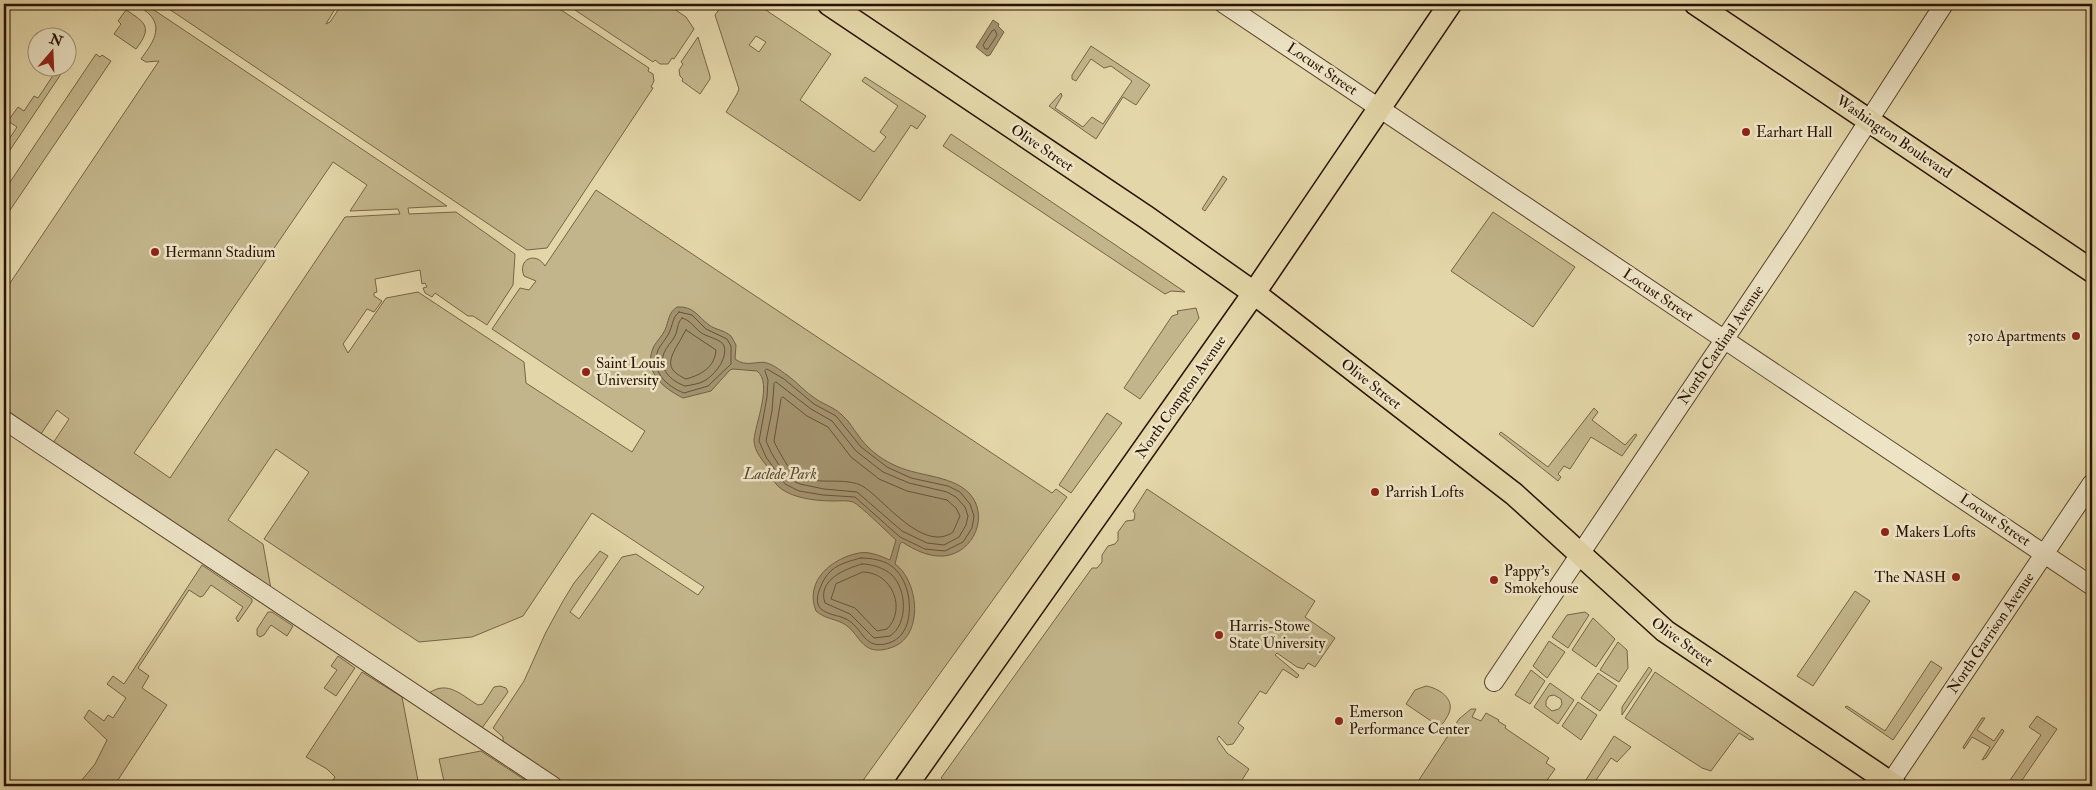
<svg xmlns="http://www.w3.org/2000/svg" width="2096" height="790" font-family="'IM FELL Double Pica',serif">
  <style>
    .green { fill: #c3b58b; stroke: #766446; fill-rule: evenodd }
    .water { fill: #a3936f; stroke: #725f43 }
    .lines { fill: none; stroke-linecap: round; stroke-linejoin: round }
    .shore { stroke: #665238; stroke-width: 1 }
    .minor-casing { stroke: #57432a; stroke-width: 20 }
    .major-casing { stroke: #281200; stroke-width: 25 }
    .minor { stroke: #ede4c6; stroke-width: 18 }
    .major { stroke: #e3d6a8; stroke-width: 22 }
    .poi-dot { fill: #8f2418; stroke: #ede4c6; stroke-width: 2 }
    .labels { text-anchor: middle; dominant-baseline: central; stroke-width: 5; stroke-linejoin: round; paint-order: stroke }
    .street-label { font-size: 15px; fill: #281200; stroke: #ede4c6 }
    .poi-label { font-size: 15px; fill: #281200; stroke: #ede4c6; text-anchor: start }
    .park-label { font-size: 15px; font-style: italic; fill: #5e4b31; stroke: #ede4c6 }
  </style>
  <rect width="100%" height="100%" fill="#e3d6a8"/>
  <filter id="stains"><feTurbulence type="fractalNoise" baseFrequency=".004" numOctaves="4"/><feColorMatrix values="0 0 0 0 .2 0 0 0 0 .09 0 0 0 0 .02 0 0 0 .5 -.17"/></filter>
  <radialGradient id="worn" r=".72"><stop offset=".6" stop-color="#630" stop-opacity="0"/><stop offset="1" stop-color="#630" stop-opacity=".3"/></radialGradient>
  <path class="green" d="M82,4H110L96,10Z
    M136,4H145L447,206L408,208L409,214L456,212L515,254L513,285L487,325L473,316H468L435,293L432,297L425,293L423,288L427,287L425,283L422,284L420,270L375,279L377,292L374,293V296L382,301L374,312L367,309L343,344L348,353L386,298L418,292L524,362L526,383L632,452L645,431L492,329L520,288L529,290L536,281L524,276C517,259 536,251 545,266L596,190L1052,493L1056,489L1067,497L859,786H569L503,743V737L493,728L524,681L546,632L563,601L574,583L600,551L608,556L570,612L579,619L622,557L636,554L698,595L704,587L592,513L523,616L472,637L419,642L264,539L309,472L276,449L228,520L263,544L271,589L53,443L69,419L57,410L41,434L4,408V292L159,61L146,62L141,59C150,46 163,31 151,16C147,11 140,8 136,4ZM333,162L367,185L350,211L398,209L400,214L345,217L170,478L134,453Z
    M172,4H338L326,24L330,22L342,4H552L649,68L648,71L653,74L654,81L651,87L653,88L547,248L527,250L169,9Z
    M566,4H667L686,17L694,29L674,59L672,58L668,64H660L655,60L653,62Z
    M723,4H757L831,54L800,100L874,152L886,137L880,132L898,106L862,81L865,77L926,116L917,129L911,125L860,201L726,112L737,94L739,89L715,15ZM756,36L766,42L759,52L749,45Z
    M126,10C147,23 152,28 136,49L114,34L121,24L118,21Z
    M698,37L710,76V79L700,94L682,81L683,79L680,76L679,70L683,64L681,62Z
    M1091,46L1150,85L1136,105L1123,97L1096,139L1049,106L1061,93L1062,96L1055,108L1083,127L1092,117L1103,124L1132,81L1111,66L1104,68L1091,59L1076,81L1072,79V75Z
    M96,54L100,57L102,55L111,61L4,219V191Z
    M58,68H65L4,159V147L17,127L8,121L18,107L24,111L34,96L38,98Z
    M951,134L1185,292L1171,291L1165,294L943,146Z
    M1223,176L1227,179L1205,211L1202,209Z
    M1493,212L1575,267L1533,327L1451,271Z
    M1196,308L1199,318L1197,321L1140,399L1124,388L1172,316L1178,314L1177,311Z
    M1594,408L1598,412L1592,420L1625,445L1635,434L1637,435L1622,456L1591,437L1570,469L1564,466L1558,474L1561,477L1558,481L1499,434L1501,432L1548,467Z
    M1107,413L1122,423L1071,493L1059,485Z
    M1147,489L1315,601L1305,617L1335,638L1315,667L1308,663L1304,669L1297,667L1277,653L1275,655L1299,675L1297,678L1283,669L1266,694L1260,691L1238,723L1244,728L1233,744L1227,745L1219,736L1217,739L1227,753L1249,769L1242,780L1245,783L1243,786H950L941,778L1092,568H1097L1102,562V555L1108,546L1115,544L1118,540V532L1126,521L1134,520L1135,514L1133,511Z
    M202,565L252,599V602L238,622L236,618L243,607L211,585L203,596L200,597L189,590L138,668L149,676L142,688L167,705L114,786H77L95,764L107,740L84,718L89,710L104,721L108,715L113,718L126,698L107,684L113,676L124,684Z
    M1855,591L1870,601L1813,686L1797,676Z
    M268,612H272L293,626L287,636L271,625L264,635L260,637L257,635V629Z
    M1585,612L1589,615L1568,648L1552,637L1567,615Z
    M1593,618L1615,639L1596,667L1572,650Z
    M1549,641L1565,652L1547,678L1533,666Z
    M1618,642L1627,650L1628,668L1619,682L1600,670Z
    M338,656L355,668L336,696L324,688L337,670L331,666Z
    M1931,661L1942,668L1893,740L1845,707L1847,706L1885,731Z
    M1649,667L1652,670L1622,715V707Z
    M1531,670L1545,681L1530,704L1515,695Z
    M362,672L402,697L419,786H329L335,777L327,769L306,757Z
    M1655,672L1754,739L1750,740L1739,733L1711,771L1702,768L1625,718Z
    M1598,673L1617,686L1600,711L1581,698Z
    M1550,683L1574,700L1558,724L1534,707ZM1554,695L1561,699L1562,704L1559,709L1552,711L1546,706V701L1549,696Z
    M500,686L506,688L508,692L482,728L429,693C448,680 461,695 478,705L483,704L494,687Z
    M1426,686C1438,688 1455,698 1449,713C1447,718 1443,723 1440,727L1406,704L1415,690Z
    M1578,702L1597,715L1581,740L1562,726Z
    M1471,709H1476L1472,717L1481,721L1486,713L1499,720L1498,721L1506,726L1505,728L1549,758L1546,763L1555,769L1543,786H1415L1459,719Z
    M2037,716L2057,729L2018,786H2006L2041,735L2029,727Z
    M1982,718H1985L1977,730L1994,741L2002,729L2004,731L1986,758L1982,760L1990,747L1972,737L1964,749L1963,747Z
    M1614,736L1631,747L1617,762L1611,758L1592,786H1582Z
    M481,751L528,782L525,786H445L439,759Z"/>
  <path class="water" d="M993,20L999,24L998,26L1004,32L990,55L987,56L976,47Z
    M677,307C694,306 697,316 709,325C716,330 724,330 731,336L736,345L735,359C746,368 759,360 767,363C774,365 781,371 787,375C797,382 805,392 816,399C825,405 836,408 844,417C850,422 853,429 858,435C866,447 879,458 892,464C916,477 950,474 969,493C990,515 974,553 944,556C928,557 915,550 902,542L900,544L895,564C919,581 925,638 890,648C884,650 877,651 871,649C860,645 856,632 846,625C837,619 825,619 816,611C804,581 832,558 859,553C870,551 880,556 890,560L896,540C888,533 860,505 853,502C847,500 840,501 834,501C816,501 784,498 774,481C772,478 772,473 770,470C764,462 754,452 754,440C755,424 773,383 757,371L733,369L730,370L711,391L683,398C663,388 642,371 654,346C657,341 662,336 665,330C669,321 668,313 677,307Z"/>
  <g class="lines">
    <path class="shore" d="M995,30L997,35L988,49H985L983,45L992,31Z
      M679,312L692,315L706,329L727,339L731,346V364L708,386L684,393C666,386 650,371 658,350C661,344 666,339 669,333C673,325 672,318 679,312Z
      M682,318C690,320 694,327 700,332C706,337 722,339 724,346C728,358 715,375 704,381C699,384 691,385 685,386C671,381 658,369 664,353C666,347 672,342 675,336C678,330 677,323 682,318Z
      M686,330L716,350C715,367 701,375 686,379C666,370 668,361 678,344C681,340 683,334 686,330Z
      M767,369L784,379L814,404L836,416L861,447L887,467L911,478L948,486L960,492L970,504L974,516L972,528L963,542L945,551L925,549L900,537L855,497L823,495L799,491L785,484L766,457L759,441L767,397L768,380L765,371Z
      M776,382L811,409L832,421L856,451L883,472L909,483L947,492L956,497L965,507L968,516L966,525L959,537L944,545L927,543L902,531L857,492L824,489L800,484L788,479L772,454L766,441L772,411L774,384Z
      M783,397L807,416L828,427L851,457L879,479L907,491L947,500L956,508L960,516L953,532C924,553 886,502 864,487C846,475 812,488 793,473C790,471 775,445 774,441L781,399Z
      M861,558C870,558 883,560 890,565C908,577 913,605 907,624C904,633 898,640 889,643C863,651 864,628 846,619C838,615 828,615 821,609C816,604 817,597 819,591C827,568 838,564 861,558Z
      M862,564C872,564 884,568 892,575C907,590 908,624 890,636L874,638L850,614L825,603C817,580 845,569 862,564Z
      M863,572C892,572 907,609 887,629L877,631L855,608L831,599L836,584Z"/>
    <defs>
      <path id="minor" d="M1224,4L2092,586
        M4,420L553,786
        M1494,682L1796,233L1944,4
        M1890,783L2092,483"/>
      <path id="major" d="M829,4L1146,217L1254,293L1514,494L1665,631L1895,786
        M1696,4L2092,271
        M906,786L1254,293L1450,4"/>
    </defs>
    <use href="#minor" class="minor-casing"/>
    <use href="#major" class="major-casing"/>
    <use href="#minor" class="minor"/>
    <use href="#major" class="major"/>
  </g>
  <g class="poi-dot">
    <circle cx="1746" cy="132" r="5"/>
    <circle cx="155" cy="252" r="5"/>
    <circle cx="2076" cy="336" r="5"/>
    <circle cx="586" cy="372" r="5"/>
    <circle cx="1375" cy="492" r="5"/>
    <circle cx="1885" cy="532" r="5"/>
    <circle cx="1956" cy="577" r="5"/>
    <circle cx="1494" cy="580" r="5"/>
    <circle cx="1219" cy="635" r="5"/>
    <circle cx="1339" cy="721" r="5"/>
  </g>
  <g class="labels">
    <g class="street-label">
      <text transform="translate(1322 69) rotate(34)">Locust Street</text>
      <text transform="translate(1894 137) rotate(34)">Washington Boulevard</text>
      <text transform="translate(1042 148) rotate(34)">Olive Street</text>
      <text transform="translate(1658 295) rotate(34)">Locust Street</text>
      <text transform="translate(1721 345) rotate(-56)">North Cardinal Avenue</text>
      <text transform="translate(1371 384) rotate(38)">Olive Street</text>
      <text transform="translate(1181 397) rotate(-55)">North Compton Avenue</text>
      <text transform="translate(1995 520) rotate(34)">Locust Street</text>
      <text transform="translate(1991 633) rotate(-56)">North Garrison Avenue</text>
      <text transform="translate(1682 642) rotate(36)">Olive Street</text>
    </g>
    <g class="poi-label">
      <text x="1756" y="132">Earhart Hall</text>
      <text x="165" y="252">Hermann Stadium</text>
      <text x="2066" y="336" text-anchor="end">3010 Apartments</text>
      <text x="596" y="363">Saint Louis<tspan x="596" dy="17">University</tspan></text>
      <text x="1385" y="492">Parrish Lofts</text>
      <text x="1895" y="532">Makers Lofts</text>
      <text x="1504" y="571">Pappy's<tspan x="1504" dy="17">Smokehouse</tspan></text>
      <text x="1946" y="577" text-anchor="end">The NASH</text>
      <text x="1229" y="626">Harris-Stowe<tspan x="1229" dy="17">State University</tspan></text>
      <text x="1349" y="712">Emerson<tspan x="1349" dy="17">Performance Center</tspan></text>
    </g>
    <g class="park-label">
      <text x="780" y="474">Laclede Park</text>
    </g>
  </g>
  <rect width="2096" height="790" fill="none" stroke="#e3d6a8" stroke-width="20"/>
  <rect x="5" y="5" width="2086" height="780" fill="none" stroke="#281200" stroke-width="2.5"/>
  <rect x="10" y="10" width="2076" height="770" fill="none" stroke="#281200"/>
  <g transform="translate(52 52) rotate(19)"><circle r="24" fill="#ede4c6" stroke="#9e9077"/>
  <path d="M0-4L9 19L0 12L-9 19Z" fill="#8f2418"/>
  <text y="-8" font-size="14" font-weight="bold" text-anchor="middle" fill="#281200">N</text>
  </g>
  <rect width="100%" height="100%" filter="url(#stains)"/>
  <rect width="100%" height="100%" fill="url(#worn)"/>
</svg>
